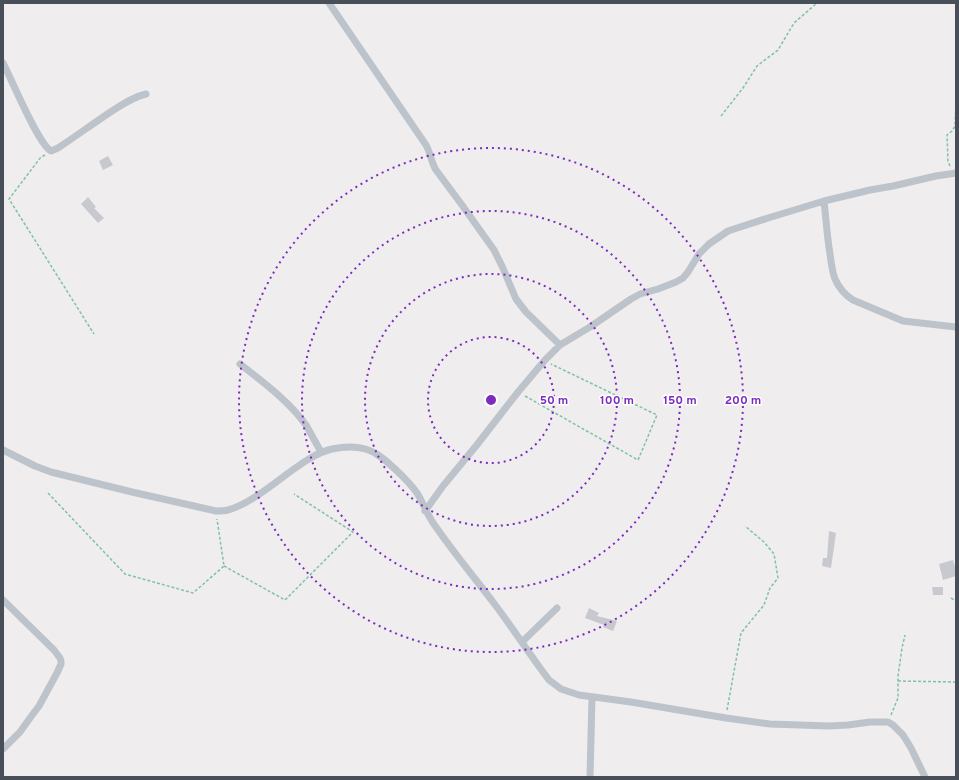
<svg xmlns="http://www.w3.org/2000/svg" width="959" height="780" font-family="Overpass,sans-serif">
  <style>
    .building { fill: #c8c9cf }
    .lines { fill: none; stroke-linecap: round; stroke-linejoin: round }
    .path { stroke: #7dc2a6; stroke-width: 1.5; stroke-dasharray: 3 2; stroke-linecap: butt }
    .street { stroke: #bdc3cb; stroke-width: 7 }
    .ring { fill: none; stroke: #7b2cbf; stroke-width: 2; stroke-dasharray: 2 4 }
    .centre { fill: #7b2cbf; stroke: #fff; stroke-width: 2 }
    .ring-label { font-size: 12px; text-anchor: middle; font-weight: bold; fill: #7b2cbf; stroke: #fff; stroke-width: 3; stroke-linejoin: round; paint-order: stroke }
  </style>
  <rect width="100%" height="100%" fill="#efeded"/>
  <path class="building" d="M108,156L113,165L103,170L99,161Z
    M88,197L96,207L94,208L104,218L98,223L81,204Z
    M829,531L836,533L831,568L822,566L823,558H827Z
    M953,560L956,570V576L943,580L939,564Z
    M932,587H943V595H933Z
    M589,608L599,613L597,616L617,621L613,631L603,627L604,625L585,618Z"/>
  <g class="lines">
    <path class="path" d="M956,68V74
      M956,81V85
      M721,116L743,88L757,66L778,50L794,23L817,3
      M45,155L41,157L9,199L94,334
      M950,166L948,161L947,135L952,131L955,126L956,102
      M525,396L638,460L657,415L551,364
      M48,493L125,574L193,593L224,566L217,519
      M224,566L285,600L353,532L294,494
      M951,598L956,601
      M898,681L956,682
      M727,710L741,633L764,605L770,588L778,578L774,554L764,542L745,526
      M891,715L898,698V676L902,648L905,635"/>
    <path class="street" d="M329,3L426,145C431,154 431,162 436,170L462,205L494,250L502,266L516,299L526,312L560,345
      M3,63C12,80 38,144 51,151L58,148C76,136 94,123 112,111C123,104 133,97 146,94
      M824,201C826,219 827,236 830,254C831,262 832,271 835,279C839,288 845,295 853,300L903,321L956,327
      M240,364C263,382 289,401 306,425C311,434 316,443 321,452
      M3,450L35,466L51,472L132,492L216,511C220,511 224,511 228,510C247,505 271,486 287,474C301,464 315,453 332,449C347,446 365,446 378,455C390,463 414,486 420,498C425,508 429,518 436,527C454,553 474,577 493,602C512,627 530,655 549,680L561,689L579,695L631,702L726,718L770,724L829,726L848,725L870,722H888L893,725L903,735L911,748L925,777
      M425,511L443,486L476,446L518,392L545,360L560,345L590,327L631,299L640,294L658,289L676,282L683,278L688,272L699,254L709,244L728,231L768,218L824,201L870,190L893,186L936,176L956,173
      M3,600L54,650L60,658L61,661V664L57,673L39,706L30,718L20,732L3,749
      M522,642L557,608
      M590,777L592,697"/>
  </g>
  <g class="ring">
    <circle cx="491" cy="400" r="63"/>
    <circle cx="491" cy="400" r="126"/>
    <circle cx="491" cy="400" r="189"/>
    <circle cx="491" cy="400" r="252"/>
  </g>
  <circle cx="491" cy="400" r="6" class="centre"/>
  <g class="ring-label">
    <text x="554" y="404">50 m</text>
    <text x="617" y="404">100 m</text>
    <text x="680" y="404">150 m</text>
    <text x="743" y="404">200 m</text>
  </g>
  <rect width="959" height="780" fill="none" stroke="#484f58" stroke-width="8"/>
</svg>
